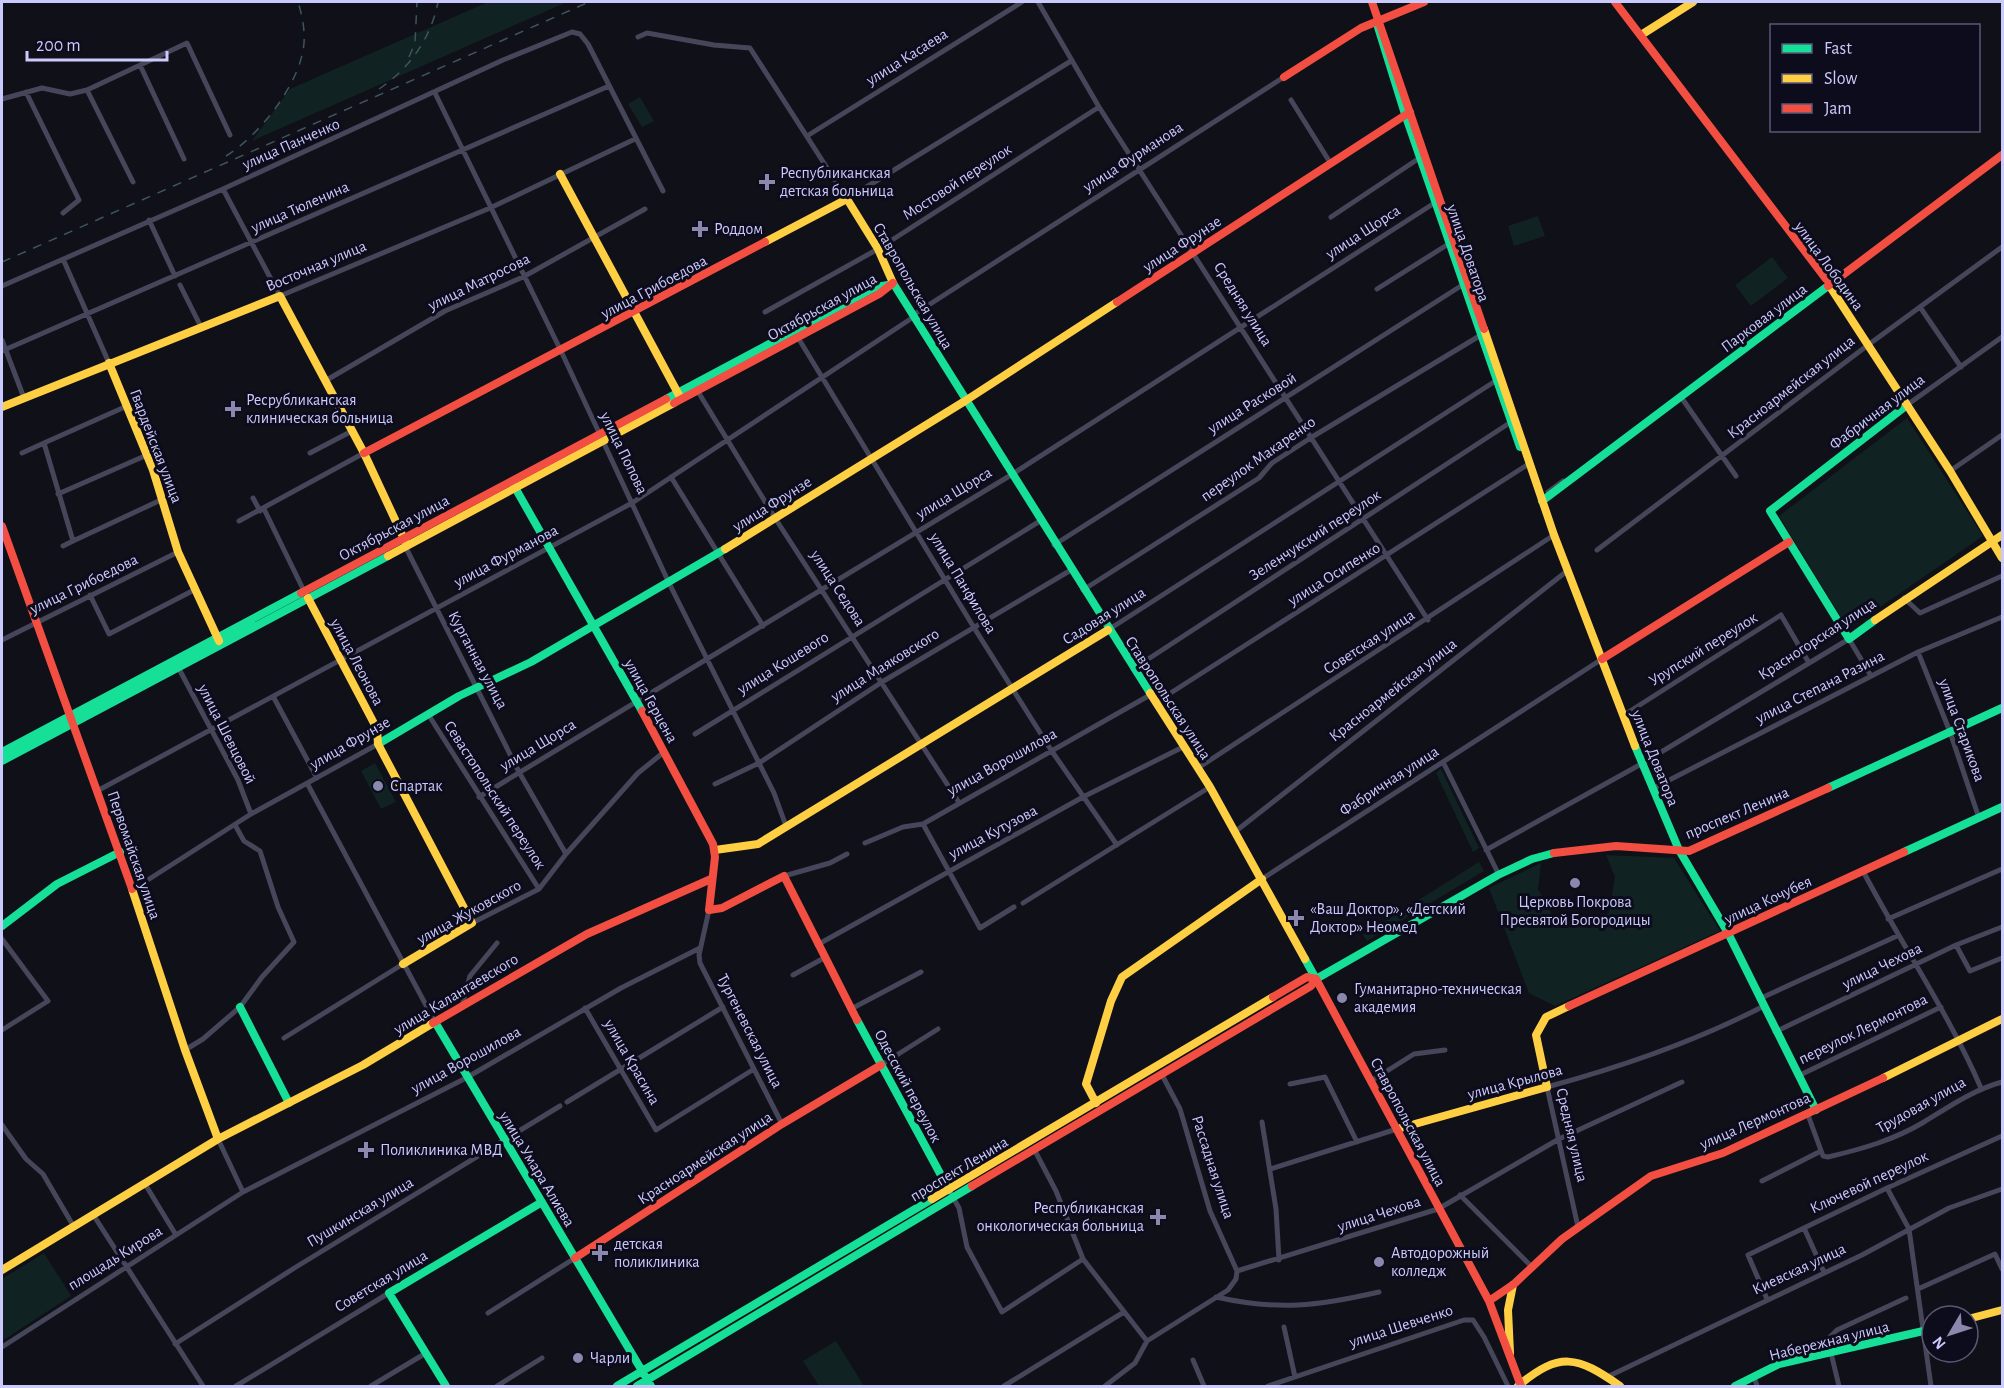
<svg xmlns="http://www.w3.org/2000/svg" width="2004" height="1388" font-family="'Alegreya Sans',sans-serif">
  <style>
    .green { fill: #102322 }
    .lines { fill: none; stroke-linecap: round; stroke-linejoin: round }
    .street { stroke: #454659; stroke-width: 5 }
    .fast { stroke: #16e098; stroke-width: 8 }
    .slow { stroke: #ffcf43; stroke-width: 8 }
    .jam { stroke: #f24e42; stroke-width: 8 }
    .rail { stroke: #3e5560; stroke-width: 1.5; stroke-dasharray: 9 8; stroke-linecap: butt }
    .poi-dot { fill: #8a89ad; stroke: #0d0c1c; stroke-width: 2 }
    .labels { text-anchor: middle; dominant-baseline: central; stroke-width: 6; stroke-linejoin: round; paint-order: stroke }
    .street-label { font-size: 16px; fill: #cbcafd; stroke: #0d0c1c }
    .poi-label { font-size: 16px; fill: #cbcafd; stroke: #0d0c1c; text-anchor: start }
  </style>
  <rect width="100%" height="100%" fill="#101018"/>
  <path class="green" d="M488,2H567L252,141L290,89Z
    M640,97L654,121L642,127L628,104Z
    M1538,216L1545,236L1514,246L1508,226Z
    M1772,257L1788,278L1751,306L1735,285Z
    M1907,418L1983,536L1848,629L1779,516Z
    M375,763L396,802L381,809L361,771Z
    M1441,769L1479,848L1473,852L1436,773Z
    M1606,855L1674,858L1720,931L1555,1006L1529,993L1489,888L1541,863L1538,889L1554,918L1587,927L1609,913L1615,877Z
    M1479,862L1484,871L1367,941L1363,935Z
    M44,1253L71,1296L2,1341V1279Z
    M836,1341L864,1386H819L803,1361Z"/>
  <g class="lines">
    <path class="street" d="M1038,2L1099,107L1428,620
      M638,37L647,33L714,45L750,48L847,199L1071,61
      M140,65L184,159
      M87,90L133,182
      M26,92L79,200L63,213
      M435,93L561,351L669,583L774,793L786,826
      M2,99L42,88L70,94L87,90L187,43L230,135
      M1291,100L1331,164
      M807,136L1022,2
      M223,189L280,296L490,208L635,139
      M1331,217L1421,157
      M149,220L175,276
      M63,259L109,363
      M180,285L201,327
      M2,286L223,189L503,60L572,32L580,34L588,44L663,191
      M1377,289L1450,243
      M1920,307L1961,367
      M765,312L878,249L1099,107
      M913,315L1284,77
      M797,336L973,626L1051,750L1117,845
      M2,340L24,398
      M2,351L609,86
      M325,381L445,311L523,277L645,209
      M697,390L775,518L958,801
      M1681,397L1736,476
      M1907,405L2002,337
      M127,406L44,443L73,541L163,499
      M22,453L44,443
      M310,453L352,431
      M1950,471L2002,435
      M671,477L763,626
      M1548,492L1563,481
      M58,494L147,455
      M253,498L260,511
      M264,509L305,593
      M239,521L364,453
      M1054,545L1464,284
      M63,546L73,541
      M405,546L519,772L566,854
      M1597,550L1868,345L2002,247
      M1083,590L1259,478L1272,463L1312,437L1481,335
      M90,595L109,634L196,589
      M1904,598L1920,613L2002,576
      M1108,630L1497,380
      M2,640L178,552
      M1918,652L1950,732L1979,818
      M178,667L238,780L251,814
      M1133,669L1511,422
      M274,698L317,778
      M1155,703L1527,465
      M428,714L539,889
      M1624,715L1781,615L1809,663
      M695,734L1040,521
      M1443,762L1499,875
      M1198,768L1554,535
      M307,783L435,1022
      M715,784L759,763L882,682L1071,570
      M1652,789L1918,652L2002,617
      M97,791L632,503L912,318
      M479,797L1011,475L1436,202
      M923,824L980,928L1014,907
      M1236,831L1567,571
      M865,843L903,827L923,824L1150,695
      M1486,850L1643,763L1849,639L1871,676
      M1863,871C1901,944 1948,1012 1981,1088
      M784,876L830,863L847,854
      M1262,879L1602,659
      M132,890L251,814L378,744
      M1023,903L1210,787
      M709,910L699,955L700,963L782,1124
      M1888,919L2002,869
      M472,923L539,889L566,854L638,773L664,752
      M2,939L48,1001L2,1030
      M817,945L1083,797L1183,747
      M1956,945L1970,971L2002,958
      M793,975L824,958
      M1759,999L1897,936
      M462,1006L470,976L497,943
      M585,1008L656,1130L754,1069
      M851,1009L921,972
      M1775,1032L1956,945L2002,927
      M284,1038L403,964
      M185,1050L203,1039L240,1007L262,977L294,942L278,907L260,851L244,841L235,825
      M881,1065L938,1029
      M1161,1073L1180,1109L1210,1211L1237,1271
      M1798,1076L1941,1007
      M1371,1081L1414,1054L1445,1050
      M1290,1084L1325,1077L1357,1142
      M567,1102L723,1007
      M1808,1115L1823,1156L1828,1157C1862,1149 1894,1140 1924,1122C1950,1106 1973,1090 2002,1082
      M1262,1122L1276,1209L1279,1260
      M2,1125L26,1159L43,1174L74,1227
      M218,1139L243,1192
      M1034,1149L1056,1191L1083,1259L1147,1341
      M1270,1169L1397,1129
      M1762,1181L1821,1151
      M145,1184L176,1235
      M1887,1188L1909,1229L1931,1386
      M951,1194L959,1208L967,1247L1002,1312L1083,1259
      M1460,1195L1532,1267
      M94,1216L203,1386
      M1578,1227L1547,1087C1621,1067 1694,1042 1762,1007
      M1804,1228L1824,1272
      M1237,1271L1438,1209L1559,1139L1682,1082
      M1918,1289L1995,1254L2002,1269
      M1216,1297C1278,1311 1318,1306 1379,1292
      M1767,1299L1748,1255L1887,1188L2002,1136
      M488,1313L575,1258
      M1284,1327L1295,1377
      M175,1344L296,1267L560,1106
      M2,1347L243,1192L466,1078L621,988L700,948
      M1831,1353L1839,1386
      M1821,1355L1826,1341L1837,1330L1906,1298
      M1193,1360L1204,1386
      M1754,1376L1757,1386
      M1607,1377L1862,1255L1949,1208L2002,1189
      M236,1386L389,1293
      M371,1386L426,1353
      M497,1386L542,1358
      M1004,1386L1124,1312
      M1105,1386L1135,1363L1147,1341L1228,1290L1236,1279L1237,1271
      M1268,1386L1464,1320H1473L1484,1337L1508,1386"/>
    <path class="fast" d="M1378,27L1405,114L1520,447
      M893,283L1150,693
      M666,399L876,287L888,285
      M513,484L642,711
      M1542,501L1828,286
      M1875,620L1849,639L1770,511L1907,405
      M378,744L459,696L531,662L725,549
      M1635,746L1679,850L1728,933L1816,1110
      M2,752L301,593
      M2,761L388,556
      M1828,788L2002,708
      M1904,852L2002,807
      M2,926L57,884L120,852
      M1305,959L1316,979L1498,875L1532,859L1554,853
      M240,1007L289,1103
      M857,1020L949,1190
      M435,1022L651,1386
      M446,1386L389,1293L542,1202
      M617,1386L932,1199
      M637,1386L972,1186
      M1735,1386L1779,1364L1932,1329"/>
    <path class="slow" d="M1641,35L1693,2
      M560,174L680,397
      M765,242L847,199L878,249L893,283
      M1829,285L1950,471L2002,558
      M1484,329L1554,535L1635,746
      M109,363L153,470L178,552L219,641
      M2,407L280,296L364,453L405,541
      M725,549L965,401L1117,302
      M388,556L674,403
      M308,598L377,729L378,744L472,923L403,964
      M1875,620L2002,535
      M1150,693L1210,787L1305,959
      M715,850L758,844L1108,630
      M132,889L185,1050L218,1139
      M1883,1078L2002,1019
      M1096,1103L1086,1084L1111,1001L1122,977L1262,879
      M1397,1129L1547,1087L1536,1035L1546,1017L1569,1006
      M932,1199L1273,997
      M2,1270L218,1139L363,1065L433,1023
      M1968,1319L2002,1310
      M1510,1353L1508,1310L1513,1285
      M1518,1386C1560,1351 1577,1356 1620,1386"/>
    <path class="jam" d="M1372,2L1484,329
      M1615,2L1826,279
      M1284,77L1361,28L1424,2
      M1828,286L2002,155
      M1117,302L1410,112
      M674,403L879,294L893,283
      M364,453L765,242
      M2,526L132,889
      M301,593L666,399
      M1602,659L1789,542
      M642,711L713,844L715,857L709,910L722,908L784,876L857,1020
      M1554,853L1616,846L1689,851L1828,788
      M1316,979L1489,1301L1521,1386
      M1569,1006L1904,852
      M433,1023L587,934L711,879
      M972,1186L1311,986L1316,979L1307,977L1273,997
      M575,1258L782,1124L881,1065
      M1489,1301L1514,1284L1562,1239L1651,1176L1723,1153L1883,1078"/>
    <path class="rail" d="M409,57L415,43L417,2
      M379,89C410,68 431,38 438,2
      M226,156C259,136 301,83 304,43C305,29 302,15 298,2
      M2,262L589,2"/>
  </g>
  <g class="poi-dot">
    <path d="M764 173h6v6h6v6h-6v6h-6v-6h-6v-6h6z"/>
    <path d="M697 220h6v6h6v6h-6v6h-6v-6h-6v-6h6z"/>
    <path d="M230 400h6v6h6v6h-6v6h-6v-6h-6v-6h6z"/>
    <circle cx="378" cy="786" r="6"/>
    <circle cx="1575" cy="883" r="6"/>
    <path d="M1293 909h6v6h6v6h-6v6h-6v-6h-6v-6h6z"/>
    <circle cx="1342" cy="998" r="6"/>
    <path d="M363 1141h6v6h6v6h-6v6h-6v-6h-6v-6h6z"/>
    <path d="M1155 1208h6v6h6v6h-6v6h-6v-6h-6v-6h6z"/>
    <path d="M597 1244h6v6h6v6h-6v6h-6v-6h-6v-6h6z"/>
    <circle cx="1379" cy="1262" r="6"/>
    <circle cx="578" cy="1358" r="6"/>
  </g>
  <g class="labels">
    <g class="street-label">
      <text transform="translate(907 57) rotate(-32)">улица Касаева</text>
      <text transform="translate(291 144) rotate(-24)">улица Панченко</text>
      <text transform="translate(1133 157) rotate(-33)">улица Фурманова</text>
      <text transform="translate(957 182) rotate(-33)">Мостовой переулок</text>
      <text transform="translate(300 207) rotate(-24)">улица Тюленина</text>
      <text transform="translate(1363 232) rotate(-33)">улица Щорса</text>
      <text transform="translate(1182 244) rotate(-33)">улица Фрунзе</text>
      <text transform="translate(1468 253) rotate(71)">улица Доватора</text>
      <text transform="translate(316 266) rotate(-23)">Восточная улица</text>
      <text transform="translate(1829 266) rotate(54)">улица Лободина</text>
      <text transform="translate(479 282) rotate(-26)">улица Матросова</text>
      <text transform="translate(913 286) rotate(60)">Ставропольская улица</text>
      <text transform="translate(654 287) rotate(-28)">улица Грибоедова</text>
      <text transform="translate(1243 304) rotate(58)">Средняя улица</text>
      <text transform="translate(822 307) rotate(-29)">Октябрьская улица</text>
      <text transform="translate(1764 318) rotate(-37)">Парковая улица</text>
      <text transform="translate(1791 387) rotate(-38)">Красноармейская улица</text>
      <text transform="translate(1252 403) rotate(-32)">улица Расковой</text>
      <text transform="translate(1877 412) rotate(-37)">Фабричная улица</text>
      <text transform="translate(156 446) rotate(69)">Гвардейская улица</text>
      <text transform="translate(624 453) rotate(64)">улица Попова</text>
      <text transform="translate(1258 459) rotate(-35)">переулок Макаренко</text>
      <text transform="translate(954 493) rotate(-31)">улица Щорса</text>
      <text transform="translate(772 504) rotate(-32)">улица Фрунзе</text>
      <text transform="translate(394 528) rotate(-28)">Октябрьская улица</text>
      <text transform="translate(1315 535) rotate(-33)">Зеленчукский переулок</text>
      <text transform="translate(506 556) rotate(-28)">улица Фурманова</text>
      <text transform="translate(1334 574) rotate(-32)">улица Осипенко</text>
      <text transform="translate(963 583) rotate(59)">улица Панфилова</text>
      <text transform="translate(84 584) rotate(-26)">улица Грибоедова</text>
      <text transform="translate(838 588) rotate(57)">улица Седова</text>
      <text transform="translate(1104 616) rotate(-32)">Садовая улица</text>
      <text transform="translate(1817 639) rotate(-33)">Красногорская улица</text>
      <text transform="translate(1369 642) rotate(-33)">Советская улица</text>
      <text transform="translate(1703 649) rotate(-32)">Урупский переулок</text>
      <text transform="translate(478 660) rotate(62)">Курганная улица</text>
      <text transform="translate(357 662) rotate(62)">улица Леонова</text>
      <text transform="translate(783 663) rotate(-32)">улица Кошевого</text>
      <text transform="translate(885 665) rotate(-32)">улица Маяковского</text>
      <text transform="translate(1820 687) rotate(-27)">улица Степана Разина</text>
      <text transform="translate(1393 690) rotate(-38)">Красноармейская улица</text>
      <text transform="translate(1168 698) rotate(57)">Ставропольская улица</text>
      <text transform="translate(651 701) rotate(61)">улица Герцена</text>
      <text transform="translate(1962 730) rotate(70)">улица Старикова</text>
      <text transform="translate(227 734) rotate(63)">улица Шевцовой</text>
      <text transform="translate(350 743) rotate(-30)">улица Фрунзе</text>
      <text transform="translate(538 745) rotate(-31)">улица Щорса</text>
      <text transform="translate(1655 758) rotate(68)">улица Доватора</text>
      <text transform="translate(1002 762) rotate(-29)">улица Ворошилова</text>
      <text transform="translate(1389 781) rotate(-33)">Фабричная улица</text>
      <text transform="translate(495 795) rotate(57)">Севастопольский переулок</text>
      <text transform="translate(1737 813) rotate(-23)">проспект Ленина</text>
      <text transform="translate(993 832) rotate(-28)">улица Кутузова</text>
      <text transform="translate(134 855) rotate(71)">Первомайская улица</text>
      <text transform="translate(1768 900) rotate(-25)">улица Кочубея</text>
      <text transform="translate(469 912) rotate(-29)">улица Жуковского</text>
      <text transform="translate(1882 966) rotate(-26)">улица Чехова</text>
      <text transform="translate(456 994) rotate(-31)">улица Калантаевского</text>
      <text transform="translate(1863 1029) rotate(-26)">переулок Лермонтова</text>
      <text transform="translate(750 1031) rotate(63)">Тургеневская улица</text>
      <text transform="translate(466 1060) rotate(-29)">улица Ворошилова</text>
      <text transform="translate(632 1062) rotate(60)">улица Красина</text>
      <text transform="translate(1515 1082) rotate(-15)">улица Крылова</text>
      <text transform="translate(908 1086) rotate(62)">Одесский переулок</text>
      <text transform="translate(1921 1105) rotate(-29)">Трудовая улица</text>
      <text transform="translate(1755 1121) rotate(-24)">улица Лермонтова</text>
      <text transform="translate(1408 1122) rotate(62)">Ставропольская улица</text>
      <text transform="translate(1572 1135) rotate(77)">Средняя улица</text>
      <text transform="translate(705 1158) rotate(-33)">Красноармейская улица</text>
      <text transform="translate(1213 1167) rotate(72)">Рассадная улица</text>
      <text transform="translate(537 1169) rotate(59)">улица Умара Алиева</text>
      <text transform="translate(959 1169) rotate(-31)">проспект Ленина</text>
      <text transform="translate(1869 1182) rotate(-25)">Ключевой переулок</text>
      <text transform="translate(360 1212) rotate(-31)">Пушкинская улица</text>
      <text transform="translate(1379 1214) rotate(-18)">улица Чехова</text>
      <text transform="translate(115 1258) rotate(-32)">площадь Кирова</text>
      <text transform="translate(1799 1269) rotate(-25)">Киевская улица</text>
      <text transform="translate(381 1281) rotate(-31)">Советская улица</text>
      <text transform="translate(1401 1326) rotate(-18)">улица Шевченко</text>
      <text transform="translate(1829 1341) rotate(-14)">Набережная улица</text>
    </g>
    <g class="poi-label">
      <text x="780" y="173">Республиканская<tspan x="780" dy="18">детская больница</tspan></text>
      <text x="714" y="229">Роддом</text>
      <text x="246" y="400">Ресрубликанская<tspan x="246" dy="18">клиническая больница</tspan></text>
      <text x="390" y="786">Спартак</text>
      <text x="1575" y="902" text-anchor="middle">Церковь Покрова<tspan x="1575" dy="18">Пресвятой Богородицы</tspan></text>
      <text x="1310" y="909">«Ваш Доктор», «Детский<tspan x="1310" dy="18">Доктор» Неомед</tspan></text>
      <text x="1354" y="989">Гуманитарно-техническая<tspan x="1354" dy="18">академия</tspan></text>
      <text x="380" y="1150">Поликлиника МВД</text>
      <text x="1144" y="1208" text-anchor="end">Республиканская<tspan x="1144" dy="18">онкологическая больница</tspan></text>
      <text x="614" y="1244">детская<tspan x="614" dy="18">поликлиника</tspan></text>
      <text x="1391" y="1253">Автодорожный<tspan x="1391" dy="18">колледж</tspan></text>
      <text x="590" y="1358">Чарли</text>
    </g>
  </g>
  <rect width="2004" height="1388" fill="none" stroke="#cbcafd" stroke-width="6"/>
  <rect x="1770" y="24" width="210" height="108" fill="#0d0c1c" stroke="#595876" stroke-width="1.5"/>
  <rect x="1782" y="44" width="30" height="9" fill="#16e098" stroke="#595876" stroke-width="1.5"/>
  <text x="1824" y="54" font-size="18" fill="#cbcafd">Fast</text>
  <rect x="1782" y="74" width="30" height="9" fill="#ffcf43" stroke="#595876" stroke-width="1.5"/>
  <text x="1824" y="84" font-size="18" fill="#cbcafd">Slow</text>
  <rect x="1782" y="104" width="30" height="9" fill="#f24e42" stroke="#595876" stroke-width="1.5"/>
  <text x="1824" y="114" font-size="18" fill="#cbcafd">Jam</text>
  <g transform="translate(1950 1334) rotate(231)"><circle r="28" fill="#0d0c1c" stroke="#595876" stroke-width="1.5"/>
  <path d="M0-4.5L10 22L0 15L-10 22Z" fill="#8a89ad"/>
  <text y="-9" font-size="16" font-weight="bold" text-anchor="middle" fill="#cbcafd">N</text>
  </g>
  <path d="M27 51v9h140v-9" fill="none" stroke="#cbcafd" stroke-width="3"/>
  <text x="36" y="51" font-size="18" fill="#cbcafd" stroke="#0d0c1c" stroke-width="4.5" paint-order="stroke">200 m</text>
</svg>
